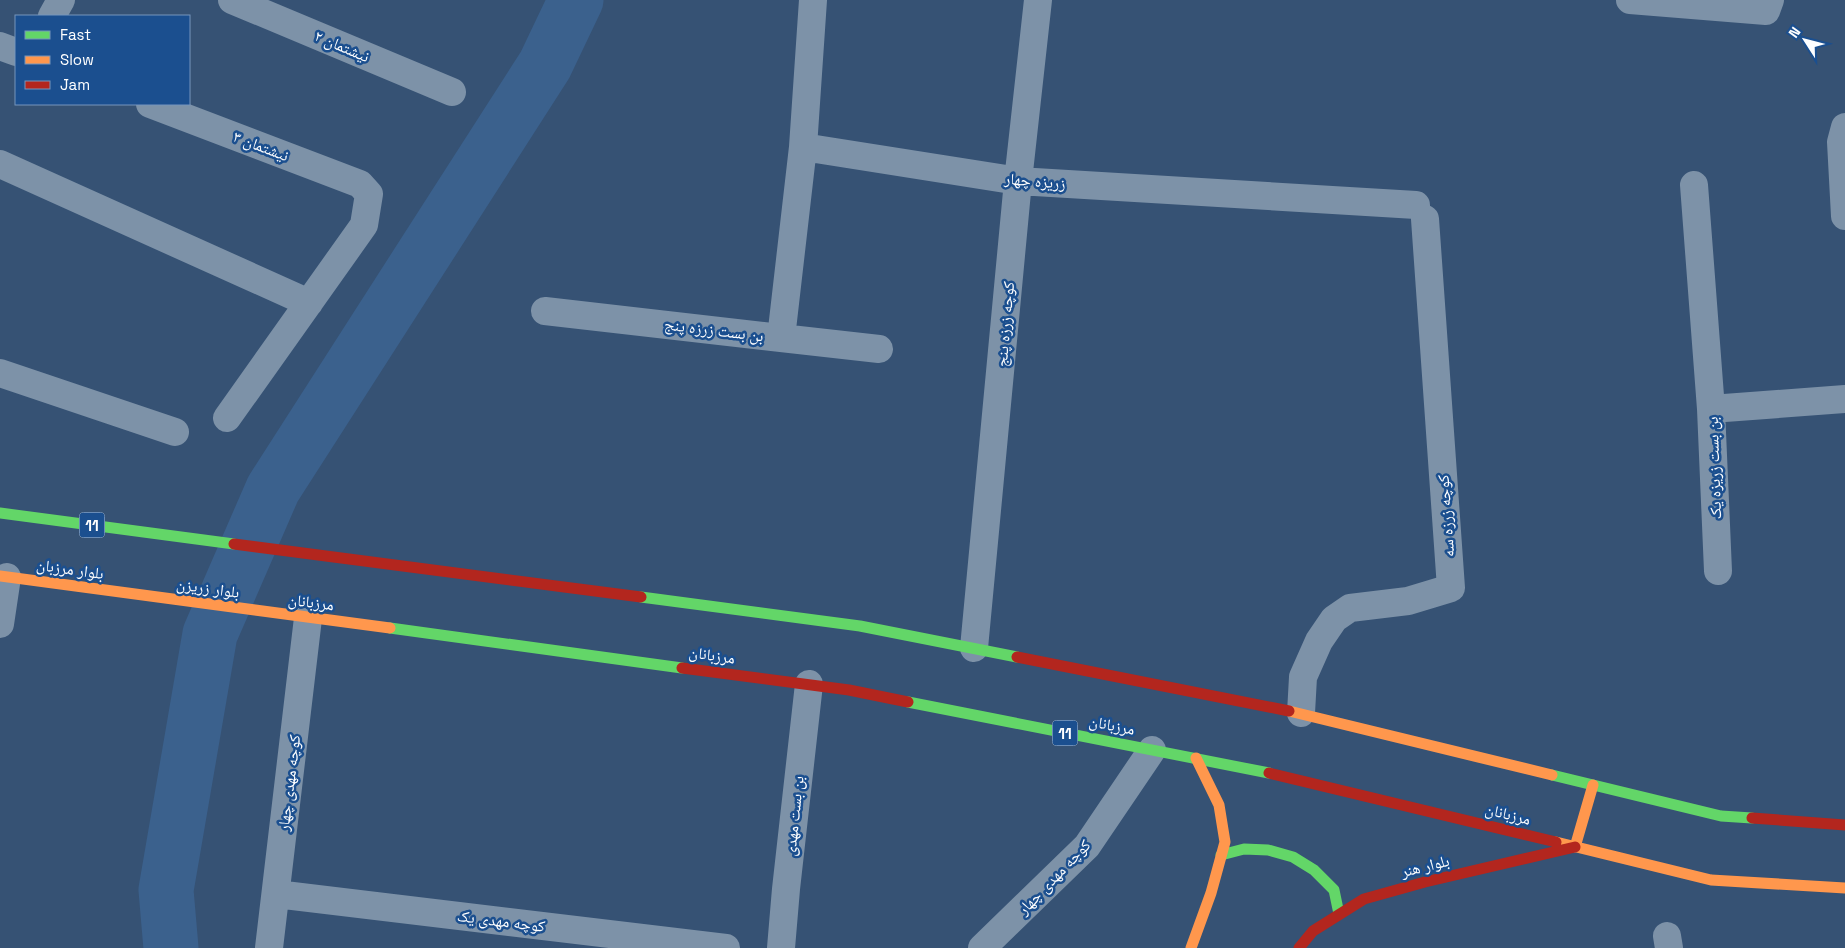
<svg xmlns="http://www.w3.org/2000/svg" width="1845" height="948" font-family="'Space Grotesk','Noto Naskh Arabic',sans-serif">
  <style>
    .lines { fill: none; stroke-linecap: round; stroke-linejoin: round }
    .river { stroke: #3b618d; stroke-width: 55 }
    .street { stroke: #7d92a8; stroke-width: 28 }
    .fast { stroke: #63d668; stroke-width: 11 }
    .slow { stroke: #ff974d; stroke-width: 11 }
    .jam { stroke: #b3261e; stroke-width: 11 }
    .labels { text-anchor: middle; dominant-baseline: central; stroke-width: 5; stroke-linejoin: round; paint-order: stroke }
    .shield { fill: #1b4f8f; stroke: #bbcadd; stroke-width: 1 }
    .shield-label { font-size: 15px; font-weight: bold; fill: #fff }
    .street-label { font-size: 16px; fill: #fff; stroke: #1b4f8f }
  </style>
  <rect width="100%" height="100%" fill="#365274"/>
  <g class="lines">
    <path class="river" d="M171,948L166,890L210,634L273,489L545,65L576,0"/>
    <path class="street" d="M232,0L452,92
      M813,0L803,147L1018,181L1416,205
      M1630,0L1766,11L1770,0
      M52,16L61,0
      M0,46L16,52
      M150,104L360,184L369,194L364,225L227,418
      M1845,127L1841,142L1845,216
      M0,164L309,303
      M1694,185L1711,409
      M545,311L781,338L803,147
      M781,338L879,349
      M0,373L175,432
      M1718,571L1711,409L1845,399
      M0,624L7,577
      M974,648L1018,181L1038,0
      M1301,713L1303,677L1319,641L1334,619L1350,608L1408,601L1451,588L1425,219
      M276,894L726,948
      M1667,936L1669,948
      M269,948L308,618
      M781,948L786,889L809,684
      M982,948L1087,846L1152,750"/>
    <path class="fast" d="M0,513L234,544
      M641,597L860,626L1017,657
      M390,628L682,668
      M908,702L1269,773
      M1552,775L1721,816L1752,818
      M1221,855L1244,849L1268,850L1293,857L1314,870L1334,890L1339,914"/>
    <path class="slow" d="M0,576L390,628
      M1289,711L1552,775
      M1556,842L1711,880L1845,888
      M1575,847L1593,785
      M1191,948L1211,893L1225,842L1219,805L1196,758"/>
    <path class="jam" d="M234,544L641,597
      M1017,657L1289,711
      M682,668L849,690L908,702
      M1269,773L1556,842
      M1752,818L1845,825
      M1299,948L1313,931L1364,899L1425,882L1575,847"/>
  </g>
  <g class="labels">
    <g class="shield">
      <rect x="79.5" y="512.5" width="25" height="25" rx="4"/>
      <rect x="1052.5" y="720.5" width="25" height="25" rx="4"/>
    </g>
    <g class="shield-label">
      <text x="92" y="525">11</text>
      <text x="1065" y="733">11</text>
    </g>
    <g class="street-label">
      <text transform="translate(342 46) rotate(23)">نيشتمان ۲</text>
      <text transform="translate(261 146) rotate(21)">نيشتمان ۳</text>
      <text transform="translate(1035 181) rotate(5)">زریزه چهار</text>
      <text transform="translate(1005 324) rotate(-85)">کوچه زرزه پنج</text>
      <text transform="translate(714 330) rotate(7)">بن بست زرزه پنج</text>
      <text transform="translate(1714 468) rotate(-92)">بن بست زریزه یک</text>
      <text transform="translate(1446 516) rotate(-94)">کوچه زرزه سه</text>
      <text transform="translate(70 569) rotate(8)">بلوار مرزبان</text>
      <text transform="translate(208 588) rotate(8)">بلوار زریزن</text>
      <text transform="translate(311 602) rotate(7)">مرزبانان</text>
      <text transform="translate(712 655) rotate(8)">مرزبانان</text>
      <text transform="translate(1112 725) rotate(11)">مرزبانان</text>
      <text transform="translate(289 783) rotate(-83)">کوچه مهدی چهار</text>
      <text transform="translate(1508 814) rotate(14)">مرزبانان</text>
      <text transform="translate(794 816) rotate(-84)">بن بست مهدی</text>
      <text transform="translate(1425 866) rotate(-14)">بلوار هنر</text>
      <text transform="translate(1054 877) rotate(-46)">کوچه مهدی چهار</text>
      <text transform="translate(501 921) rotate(7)">کوچه مهدی یک</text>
    </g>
  </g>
  <rect x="15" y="15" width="175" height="90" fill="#1b4f8f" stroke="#7695bc"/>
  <rect x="25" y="31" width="25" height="8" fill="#63d668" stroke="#7695bc"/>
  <text x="60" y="40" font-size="15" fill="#ffffff">Fast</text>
  <rect x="25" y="56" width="25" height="8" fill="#ff974d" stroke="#7695bc"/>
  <text x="60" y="65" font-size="15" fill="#ffffff">Slow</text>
  <rect x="25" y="81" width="25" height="8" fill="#b3261e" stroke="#7695bc"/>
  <text x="60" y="90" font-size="15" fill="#ffffff">Jam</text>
  <g transform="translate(1805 40) rotate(306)" stroke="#1b4f8f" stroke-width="4" paint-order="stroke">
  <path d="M0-4L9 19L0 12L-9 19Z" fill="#ffffff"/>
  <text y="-8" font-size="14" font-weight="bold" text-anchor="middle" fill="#ffffff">N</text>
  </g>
</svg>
